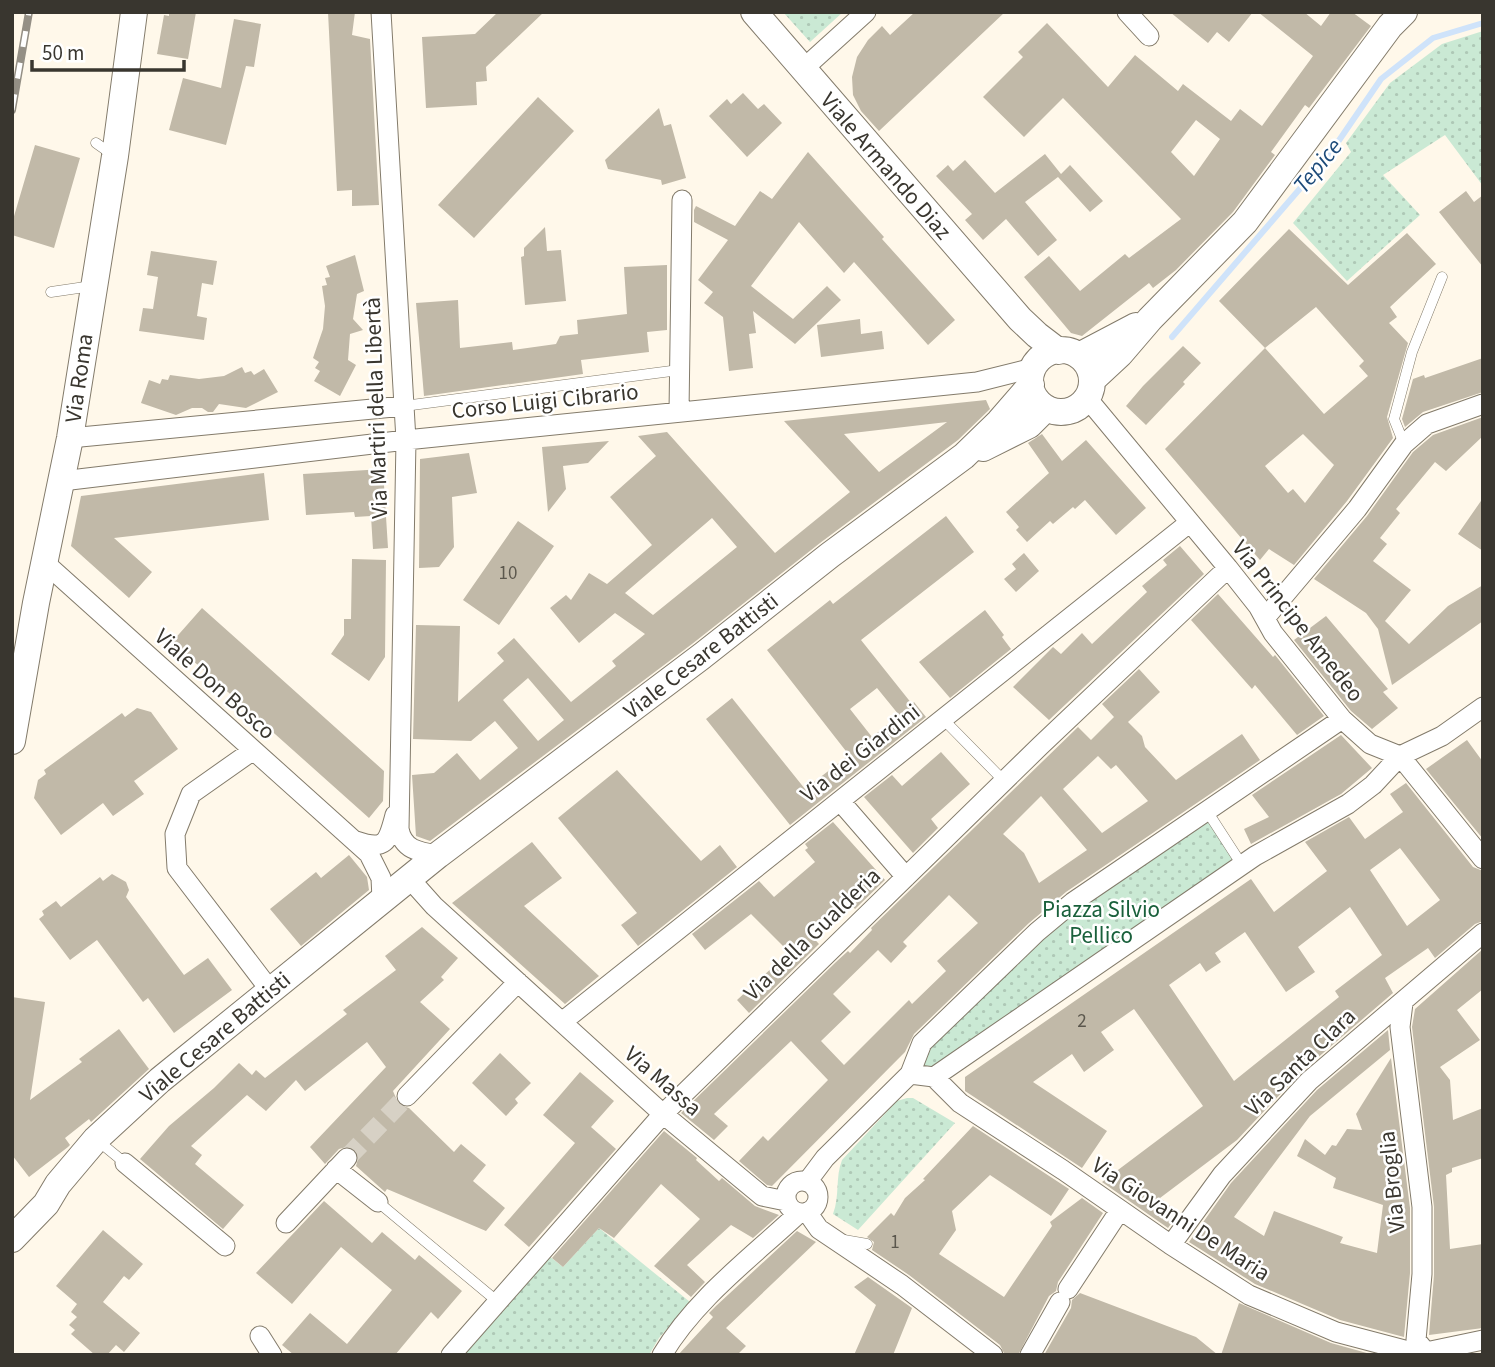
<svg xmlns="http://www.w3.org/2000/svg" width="1495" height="1367" font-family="'Source Sans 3',sans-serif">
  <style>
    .green { fill: url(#green-dots) }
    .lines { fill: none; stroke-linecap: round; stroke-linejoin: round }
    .stream { stroke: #cfe3fa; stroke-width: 6 }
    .building { fill: #c1b9a8; fill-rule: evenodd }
    .street-tunnel { stroke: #d7d1c5; stroke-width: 19; stroke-dasharray: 19 10; stroke-linecap: butt }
    .lane-casing { stroke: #837b6b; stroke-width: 11 }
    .street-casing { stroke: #837b6b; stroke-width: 21 }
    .secondary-casing { stroke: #837b6b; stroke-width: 28 }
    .lane { stroke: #fff; stroke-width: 10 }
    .street { stroke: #fff; stroke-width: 19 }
    .secondary { stroke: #fff; stroke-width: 26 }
    .rail-casing { stroke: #948f85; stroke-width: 8 }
    .rail { stroke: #fff; stroke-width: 5; stroke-dasharray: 16; stroke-linecap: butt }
    .labels { text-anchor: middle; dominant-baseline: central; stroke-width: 5; stroke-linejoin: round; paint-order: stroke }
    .number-label { font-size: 19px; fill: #5b574d }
    .street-label { font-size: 23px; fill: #39362f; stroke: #fff }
    .park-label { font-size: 23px; fill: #19603b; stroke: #fff }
    .water-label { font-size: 24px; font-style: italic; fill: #1d4b7a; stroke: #fff }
  </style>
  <defs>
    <pattern id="green-dots" width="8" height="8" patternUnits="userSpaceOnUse" patternTransform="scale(1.75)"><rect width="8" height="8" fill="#cae9d4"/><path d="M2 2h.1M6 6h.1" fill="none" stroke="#aec8b6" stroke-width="1.8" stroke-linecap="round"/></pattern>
  </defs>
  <rect width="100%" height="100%" fill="#fff8ea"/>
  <path class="green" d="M783,12H843L810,42Z
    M1483,31V186L1445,135L1383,175L1420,215L1347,281L1293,223L1351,152L1346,143L1390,83L1442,44Z
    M1207,811L1242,865L934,1077L910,1074L922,1043L1037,932Z
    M907,1098H913L955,1123L858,1230L833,1214C840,1195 835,1178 842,1160L897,1101Z
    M599,1228L690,1302L659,1338L649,1355H463L548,1255L563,1267Z"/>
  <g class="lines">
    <path class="stream" d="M1172,337L1329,155L1381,79L1433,38L1483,23"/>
  </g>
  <path class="building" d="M169,12H196L188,59L157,54L164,15L169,16Z
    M328,12H355L352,35L370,39L379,205L352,206V190L337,191Z
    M498,12H544L486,67L487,81L476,82L477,105L426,108L422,37L475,34Z
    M915,12H1005L879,131L861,111L853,95L852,77L857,57L868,40L882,26L890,35Z
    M1170,12H1253L1229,42L1217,32L1208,43Z
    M1258,12H1304L1321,26L1331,12H1352L1371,26L1309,108L1305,105L1271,152L1275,155L1233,212L1176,270L1153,288L1149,283L1082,336L1071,333L1024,277L1049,256L1080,291L1125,254L1129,258L1181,219L1063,98L1024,137L983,97L1023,57L1018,52L1047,23L1108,87L1135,55L1178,91L1183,84L1231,121L1240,109L1262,126L1313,56ZM1196,120L1220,139L1194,176L1171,152Z
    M234,19L261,24L254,67L246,66L226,145L169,130L183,78L221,88Z
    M743,93L758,109L764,104L782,123L747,157L709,116L727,99L731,104Z
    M538,97L574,131L474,238L438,205Z
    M659,108L664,126L671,124L686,178L662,185L661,180L608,169L605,160Z
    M35,145L80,158L54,248L12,235V223Z
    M808,152L884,237L882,239L955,320L928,345L854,262L844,273L799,222L751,286L793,319L827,286L841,300L795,344L753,311L756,333L749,334L753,368L729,371L723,317L704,303L713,292L698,280L728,240L694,222V210L696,206L735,226L760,191L772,199Z
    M1045,154L1061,174L1070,165L1103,201L1090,212L1058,177L1025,202L1057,240L1038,256L1006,219L983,240L965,220L972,214L936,176L948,165L953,171L965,160L995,193Z
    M1466,191L1474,202L1483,195V267L1439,212Z
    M545,227L547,251L561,250L566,301L525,305L521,257L524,256V248Z
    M1289,229L1348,285L1407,233L1436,264L1390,307L1397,317L1389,323L1408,343L1387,417L1393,438L1347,501L1294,565L1269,549L1260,560L1165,449L1265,348L1219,301ZM1316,307L1364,361L1359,366L1368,376L1324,414L1265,348ZM1303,434L1334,465L1305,503L1293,489L1288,493L1265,466Z
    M151,251L217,261L213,285L202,283L197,316L207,318L204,340L139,331L143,308L153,309L158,277L147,275Z
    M355,255L364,291L357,294L353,319L363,330L350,334L348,360L356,365L340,396L314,381L320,371L315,368L319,362L313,358L323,329L325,306L322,286L327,285L325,278L330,277L326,266Z
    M667,265V330L647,332L649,352L581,360L583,374L424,396L416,303L458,300L460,348L512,342L513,350L556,344L560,336L578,334L577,320L627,314L624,267Z
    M860,319L861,334L882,331L884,349L821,357L817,325Z
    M1183,346L1201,363L1183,382L1185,384L1146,425L1126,406L1143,386Z
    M1483,358V392L1423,412L1405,427L1402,419L1413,379L1424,375L1425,378Z
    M242,367L245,373L251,371L254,375L264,369L278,392L246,408L219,404L213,412H208L202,408H192L176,415L141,403L149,380L160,384L162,379L168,380L170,375L199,379L224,376Z
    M986,400L990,409L958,440L820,543L692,644L430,841L416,836L412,775L434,773L457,753L480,780L518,748L495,721L471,741L413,739L416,625L460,626L458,702L504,661L497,653L514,638L571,702L616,666L612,661L645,634L615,613L579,643L550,608L566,595L571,600L589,573L607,584L652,545L610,497L656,456L638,436L667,432L775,553L850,492L784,421ZM947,422L879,472L844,434ZM712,518L737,547L653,615L625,593ZM528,678L564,720L538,741L503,700Z
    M1483,417V436L1446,471L1435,462L1396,509L1400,513L1380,538L1387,544L1373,561L1411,590L1385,621L1409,644L1448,606L1483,585V621L1392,685L1378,629L1366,613L1314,579L1367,516L1413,452L1433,435Z
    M1042,434L1062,461L1086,440L1146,508L1116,535L1085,500L1075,509L1073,507L1053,524L1050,521L1027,542L1016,530L1019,527L1006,512L1049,473L1028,443Z
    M609,441L588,463L563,466L566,489L548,512L542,447Z
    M469,453L477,493L452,497L454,547L439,567L419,568L420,459Z
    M383,469L388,548L373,549L371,516L355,517L354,512L306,515L303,474Z
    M264,473L269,520L114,538L152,572L129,598L71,546L81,496Z
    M1483,498V551L1458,534Z
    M946,516L974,552L861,640L912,704L914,702L926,717L790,825L706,719L732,698L805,789L849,755L767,650L830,600L833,604ZM877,688L899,715L872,737L850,709Z
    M518,521L554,546L499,625L463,600Z
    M1180,546L1204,574L1049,720L1013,687L1053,647L1061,654L1082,633L1092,644L1147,592L1142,586L1167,565L1163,560Z
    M1024,553L1039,571L1016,592L1004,579L1016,569L1012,564Z
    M352,559L386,560L385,657L369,681L331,654L344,635V619H351Z
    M1218,594L1273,657L1275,655L1324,716L1297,735L1255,685L1252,689L1191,620Z
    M202,608L384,771L383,801L369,818L172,642Z
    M985,610L1004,635L1002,637L1011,649L950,698L919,662Z
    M1326,616L1388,689L1383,692L1398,708L1372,729L1351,711L1294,640Z
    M1139,669L1160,692L1128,722L1142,736L1145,747L1176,780L1242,734L1260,760L1066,892L1029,923L914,1034L905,1052L772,1186L767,1185L739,1161L763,1136L768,1141L828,1080L791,1041L714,1114L728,1126L714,1140L681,1113L836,962L848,951L850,953L872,930L871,928L1078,727L1091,740L1114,717L1102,704ZM1098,756L1111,769L1116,765L1148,801L1102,833L1063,789ZM1041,796L1087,850L1039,883L1024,853L1003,834ZM949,895L978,923L937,961L946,971L912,1004L909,1000L844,1065L821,1041L851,1012L833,994L878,950L891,963L907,946L903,942Z
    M137,708L151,712L178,749L134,781L144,794L113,816L103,803L61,835L34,798L38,780L46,774L44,770L122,713L125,717Z
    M1341,735L1372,768L1341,794L1251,844L1244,829L1269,817L1252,795Z
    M1467,740L1483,762V839L1426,769Z
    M941,752L970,784L931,819L938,828L913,853L864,797L892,775L902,786Z
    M617,770L701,861L720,845L737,867L638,946L621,925L637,913L558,818Z
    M1406,783L1473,867L1483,871V921L1475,924L1435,958L1428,948L1385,978L1393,993L1301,1072L1237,1140L1160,1198L1179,1213L1168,1228L1102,1182L1203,1106L1134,1009L1101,1032L1114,1050L1084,1072L1072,1054L1033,1082L1107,1131L1082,1168L965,1091V1077L1251,879L1274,912L1327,871L1305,842L1349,817L1365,839L1403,812L1390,794ZM1400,848L1440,900L1407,926L1370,870ZM1350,907L1382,955L1335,991L1339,997L1234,1081L1169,985L1200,963L1206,972L1221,962L1215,953L1245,932L1286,992L1315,972L1298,947Z
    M833,822L885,880L855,909L845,898L807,931L819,944L749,1013L737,1000L789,952L751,914L705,950L692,934L759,881L774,897L815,862L805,850L808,848L805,844Z
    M532,842L562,878L524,906L599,976L565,1004L452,903Z
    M349,855L367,877L369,890L301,946L270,909L316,872L321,878Z
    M112,874L126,882L129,890L126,897L184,975L208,958L232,990L174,1033L148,998L143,1002L97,940L70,960L39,919L44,915L42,911L56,901L61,907L100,877L103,881Z
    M422,927L458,958L441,977L444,980L420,1002L450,1029L393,1091L399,1105L409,1108L454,1152L461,1144L486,1165L473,1181L505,1208L486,1231L387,1189L385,1192L356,1166L359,1155L350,1146L339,1149L325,1164L310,1147L386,1067L367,1042L305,1091L296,1080L266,1111L247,1095L191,1146L202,1155L195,1164L244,1205L223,1229L140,1159L169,1126L214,1088L239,1063L252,1075L256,1070L265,1078L347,1014L343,1010L396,970L385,956Z
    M1483,949V989L1457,1010L1480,1040L1440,1067L1450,1080L1453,1120L1483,1108V1158L1452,1168V1172L1446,1175L1450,1249L1483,1244V1328L1429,1335L1434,1275V1207L1412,1027L1415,1009Z
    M12,997L45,1002L30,1100L82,1062L79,1059L119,1029L149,1069L91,1122L89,1119L65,1138L70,1145L68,1147L29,1177L12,1155Z
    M1388,1030L1390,1050L1310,1116L1234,1217L1264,1236L1274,1211L1343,1237L1340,1243L1377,1253L1383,1205L1333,1188L1336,1178L1297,1156L1305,1139L1325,1155L1332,1145L1336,1146L1347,1129L1362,1130L1356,1114L1391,1058L1410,1208V1273L1404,1337L1340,1320L1255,1284L1189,1242L1231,1183L1317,1090Z
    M500,1053L531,1083L515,1099L518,1103L506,1116L472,1083Z
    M580,1072L614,1101L591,1127L616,1149L529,1247L504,1225L575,1143L543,1115Z
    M973,1126L1069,1189L1051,1216L990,1175L952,1211L956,1230L939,1254L1004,1297L1052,1226L1050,1222L1082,1198L1103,1213L1058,1282L1056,1291L1049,1296L1018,1355H1005L1000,1345L909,1275L872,1250L874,1242L867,1237L891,1213L894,1216L905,1198L925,1180L923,1179Z
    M664,1131L697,1158L696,1160L719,1181L722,1178L755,1206L779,1215L753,1238L731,1225L687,1265L705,1282L691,1297L654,1266L700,1219L661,1184L614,1238L599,1228L563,1267L552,1258Z
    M324,1201L372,1243L382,1232L415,1260L419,1255L462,1291L438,1319L431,1312L395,1355H294L282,1345L310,1313L347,1344L392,1290L341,1247L292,1304L256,1273Z
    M103,1230L143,1264L129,1280L124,1276L103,1302L140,1333L124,1352L116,1345L107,1355H95L71,1334L75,1330L69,1325L77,1317L71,1312L77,1304L56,1286Z
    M797,1231L816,1242L726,1328L746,1346L737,1355H678L713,1317L709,1313L716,1306Z
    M868,1277L912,1308L893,1355H854L876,1305L854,1287Z
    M1080,1293L1196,1337L1218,1355H1044L1071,1308L1072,1300Z
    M1239,1303L1331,1343L1374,1355H1221Z"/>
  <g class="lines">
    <path class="street-tunnel" d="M347,1158L407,1096"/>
    <defs>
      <path id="lane" d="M96,143L113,155
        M51,292L92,286
        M404,406L679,370
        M1404,444L1394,419L1412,352L1442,277
        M943,719L1004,781
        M1207,811L1242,865
        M97,1140L125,1163
        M378,1202L498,1302
        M844,1240L867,1244"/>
      <path id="street" d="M381,12L406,440L399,829C403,850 419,852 438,855
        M1127,12L1149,36
        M802,70L866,12
        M1087,398L1228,568L1258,606L1273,633L1342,719L1370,744L1400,756L1483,859
        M679,412L682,200
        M70,438L404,406
        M62,481L406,440L977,382L1033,368
        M44,562L369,854L381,878L382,899
        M1265,618L1357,509L1404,444L1427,424L1483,404
        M252,751L191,794L175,834L177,868L270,990
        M840,801L906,877
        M356,841C386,851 388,842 395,815
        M409,878L434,906L663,1114L762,1196L786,1201
        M1403,1003L1400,1027L1422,1207V1274L1416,1340L1426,1352
        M562,1022L1189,523
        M910,1074L934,1077L1255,856L1348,804L1373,785L1400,756L1442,736L1483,707
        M934,1077L960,1103L1063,1170L1171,1245L1249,1295L1336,1332L1408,1351L1426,1352L1483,1340
        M407,1096L518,982
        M125,1163L225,1246
        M336,1169L378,1202
        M786 1197a16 16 0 1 1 32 0a16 16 0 1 1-32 0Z
        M807,1182L825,1158L910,1074L922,1043L1037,932L1073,902L1342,719
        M807,1212L819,1229L902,1285L993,1355
        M286,1223L347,1158
        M1171,1245L1222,1175L1309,1081L1483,933
        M1068,1289L1120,1210
        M260,1336L272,1355
        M451,1355L663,1114L1040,746L1228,568
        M662,1355C695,1299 752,1257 799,1213
        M1030,1355L1060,1302"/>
      <path id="secondary" d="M754,12L1020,319L1037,335L1058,351
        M1030 381a31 31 0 1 1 62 0a31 31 0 1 1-62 0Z
        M1079,356L1136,326
        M1092,380L1120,354L1150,319L1245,222L1390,26L1404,12
        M983,448L1029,425L1046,408
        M12,741L36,603L70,438L115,156L134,12
        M12,1239L46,1204L58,1184L96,1139L160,1080L438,855L702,656L830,555L964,456L999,422L1031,385"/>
    </defs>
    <use href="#lane" class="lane-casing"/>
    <use href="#street" class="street-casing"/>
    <use href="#secondary" class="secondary-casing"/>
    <use href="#lane" class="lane"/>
    <use href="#street" class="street"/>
    <use href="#secondary" class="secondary"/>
    <defs>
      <path id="rail" d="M12,110L29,12"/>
    </defs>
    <use href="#rail" class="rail-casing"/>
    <use href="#rail" class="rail"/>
  </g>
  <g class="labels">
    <g class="number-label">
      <text x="508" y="573">10</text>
      <text x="1082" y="1021">2</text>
      <text x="895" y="1242">1</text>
    </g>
    <g class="street-label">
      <text transform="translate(886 166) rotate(49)">Viale Armando Diaz</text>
      <text transform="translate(79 378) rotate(-82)">Via Roma</text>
      <text transform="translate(545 401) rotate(-6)">Corso Luigi Cibrario</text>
      <text transform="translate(376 408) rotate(-92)">Via Martiri della Libertà</text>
      <text transform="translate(1298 621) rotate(52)">Via Principe Amedeo</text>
      <text transform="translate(701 656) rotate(-38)">Viale Cesare Battisti</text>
      <text transform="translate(215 684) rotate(42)">Viale Don Bosco</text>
      <text transform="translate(860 753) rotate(-38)">Via dei Giardini</text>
      <text transform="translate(812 934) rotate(-44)">Via della Gualderia</text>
      <text transform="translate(215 1037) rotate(-40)">Viale Cesare Battisti</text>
      <text transform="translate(1300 1062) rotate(-44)">Via Santa Clara</text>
      <text transform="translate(663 1081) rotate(41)">Via Massa</text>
      <text transform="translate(1392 1182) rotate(-96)">Via Broglia</text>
      <text transform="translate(1181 1219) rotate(33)">Via Giovanni De Maria</text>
    </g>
    <g class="park-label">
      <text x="1101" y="909">Piazza Silvio<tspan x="1101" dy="26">Pellico</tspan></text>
    </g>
    <g class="water-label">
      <text transform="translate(1318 166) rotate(-51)">Tepice</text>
    </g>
  </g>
  <rect width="1495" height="1367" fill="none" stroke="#39362f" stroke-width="28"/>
  <path d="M32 60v10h152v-10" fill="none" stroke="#39362f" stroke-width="3.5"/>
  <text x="42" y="60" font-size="21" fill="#39362f" stroke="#ffffff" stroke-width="5" paint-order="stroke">50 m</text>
</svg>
